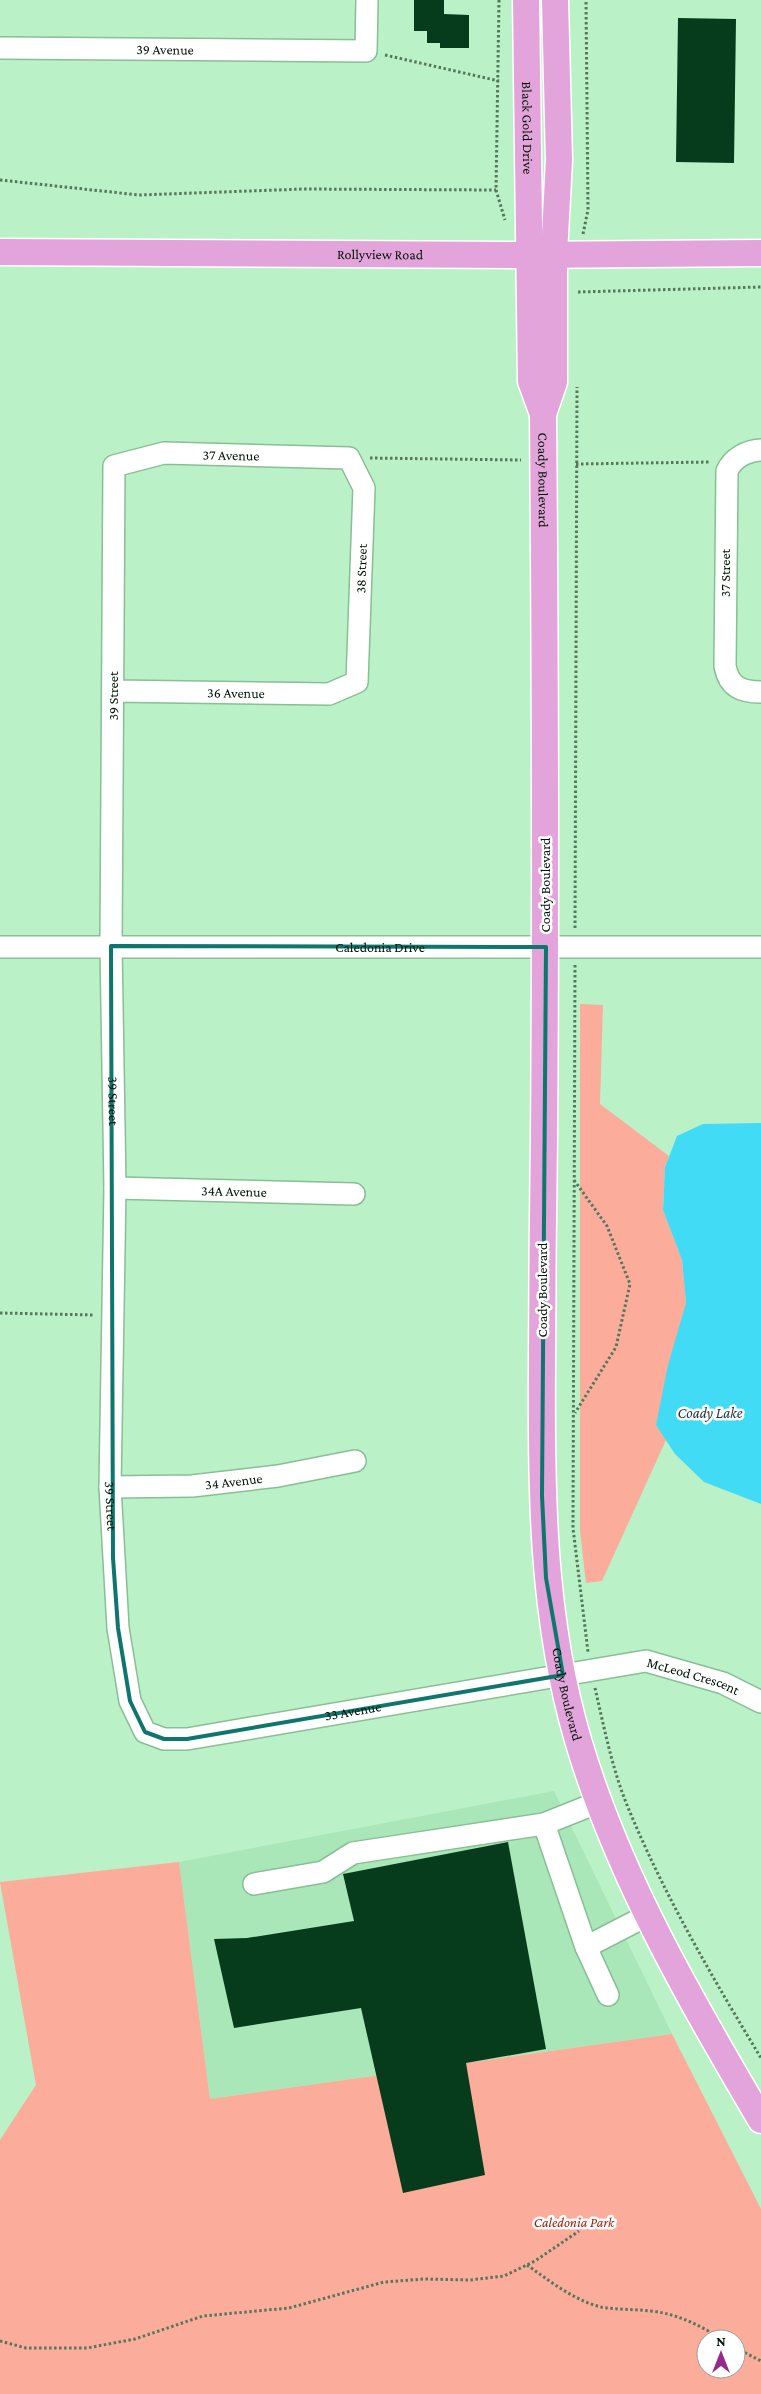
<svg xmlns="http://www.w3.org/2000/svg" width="761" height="2394" font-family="'Crimson Pro',serif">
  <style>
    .built { fill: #a9e7b8 }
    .green { fill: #fcac9b; fill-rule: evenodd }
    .water { fill: #42dbf5 }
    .building { fill: #063c1c }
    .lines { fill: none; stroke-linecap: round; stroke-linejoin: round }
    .minor-casing { stroke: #89be96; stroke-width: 24 }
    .major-casing { stroke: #fff; stroke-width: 29 }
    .path { stroke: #55785d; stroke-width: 3; stroke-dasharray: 2.5 2.5; stroke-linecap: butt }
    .minor { stroke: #fff; stroke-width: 21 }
    .major { stroke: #e2a4da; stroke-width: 26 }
    .marked { fill: none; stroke: #0f766e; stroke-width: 4; stroke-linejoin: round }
    .labels { text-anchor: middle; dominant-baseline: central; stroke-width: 5; stroke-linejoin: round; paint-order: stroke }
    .street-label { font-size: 14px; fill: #011406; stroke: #fff }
    .park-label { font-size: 14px; font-style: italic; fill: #98210c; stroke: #fff }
    .water-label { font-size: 15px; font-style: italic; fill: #213a3f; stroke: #fff }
  </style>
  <rect width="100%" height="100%" fill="#baf1c7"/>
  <path class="built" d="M554,1791L672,2034L210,2099L179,1862Z"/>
  <path class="green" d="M580,1004L603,1005L600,1104L669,1156L665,1167L663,1210L682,1260L686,1303L656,1425L666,1440L602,1581L586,1583L580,1531Z
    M179,1862L210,2099L672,2034L761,2209V2394H0V2140L36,2085L0,1882ZM706,2339H736V2369H706Z"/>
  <path class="water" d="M761,1123V1504L704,1482L675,1454L656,1425L668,1365L686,1303L682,1260L663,1210L665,1167L677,1136L703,1124Z"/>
  <path class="building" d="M414,0H444V14L469,15V48H440V43H427V31H414Z
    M678,18L736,19L734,163L676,162Z
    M508,1842L546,2049L466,2063L485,2175L403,2193L361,2008L234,2028L214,1939L247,1938L354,1921L343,1874Z"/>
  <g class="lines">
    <defs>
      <g id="minor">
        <path id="s1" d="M0,48L366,51L367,0"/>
        <path d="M761,450C746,451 733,458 727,471L725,666C729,687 741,692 761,692"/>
        <path id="s2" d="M114,691L329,694L357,682L364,488L349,458L164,453L114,466L111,946L115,1188L110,1487L118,1628L130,1701L145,1732L164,1739H187L646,1661L723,1683L761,1702"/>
        <path id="s3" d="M0,947H761"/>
        <path id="s4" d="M115,1188L354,1194"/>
        <path id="s5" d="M110,1487L192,1486L278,1476L355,1461"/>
        <path d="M599,1802L544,1824L586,1947L648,1915"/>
        <path d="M254,1884L323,1872L353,1853L544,1824"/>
        <path d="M586,1947L608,1995"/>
      </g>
      <g id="major">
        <path id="s6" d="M526,0L531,381L543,414"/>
        <path id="s7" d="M555,0L559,160L554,254V382L543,414C545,655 546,895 544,1136C543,1212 542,1289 542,1365C541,1491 542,1618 578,1740C618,1876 690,1999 761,2120"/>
        <path id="s8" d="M0,252L528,255L761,253"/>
      </g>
    </defs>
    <use href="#minor" class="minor-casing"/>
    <use href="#major" class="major-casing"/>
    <path class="path" d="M499,0L496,190L505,220
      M385,55L499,81
      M0,180L139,195L304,189L496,190
      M583,234L588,210L586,0
      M578,292L761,287
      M370,458L521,460
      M576,464L711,462
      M575,928L577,387
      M575,965L573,1528L588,1652
      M574,1180L607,1226L630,1284L616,1347L575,1413
      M0,1313L94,1315
      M595,1688C604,1727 612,1768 627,1805C663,1893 712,1977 761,2058
      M527,2265C550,2281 573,2300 601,2307C617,2310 634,2309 651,2311C678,2314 699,2325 722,2339
      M0,2341L26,2348H87L135,2339L203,2316L289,2308L384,2282L424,2279L470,2280L504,2276L535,2261L579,2231
      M736,2348L761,2361"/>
    <use href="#minor" class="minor"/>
    <use href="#major" class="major"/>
  </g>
  <path class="marked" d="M111,946L546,947L542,1496L546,1578L563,1675L187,1739H164L145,1732L130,1701L118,1628L113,1558Z"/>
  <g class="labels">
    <g class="street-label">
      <text stroke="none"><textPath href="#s1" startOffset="165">39 Avenue</textPath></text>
      <text stroke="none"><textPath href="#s6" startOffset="128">Black Gold Drive</textPath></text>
      <text stroke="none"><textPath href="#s8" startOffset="380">Rollyview Road</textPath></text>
      <text transform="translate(231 455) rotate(1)">37 Avenue</text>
      <text stroke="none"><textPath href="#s7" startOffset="482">Coady Boulevard</textPath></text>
      <text stroke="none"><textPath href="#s2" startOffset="359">38 Street</textPath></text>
      <text transform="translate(725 573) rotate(-90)">37 Street</text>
      <text stroke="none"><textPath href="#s2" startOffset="122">36 Avenue</textPath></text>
      <text transform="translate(113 696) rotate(-90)">39 Street</text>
      <text transform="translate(545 885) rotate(-90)">Coady Boulevard</text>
      <text stroke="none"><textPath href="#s3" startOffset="380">Caledonia Drive</textPath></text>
      <text stroke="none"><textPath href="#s2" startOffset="1345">39 Street</textPath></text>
      <text stroke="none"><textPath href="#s4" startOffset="119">34A Avenue</textPath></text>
      <text transform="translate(542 1290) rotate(-90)">Coady Boulevard</text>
      <text stroke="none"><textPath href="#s5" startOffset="124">34 Avenue</textPath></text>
      <text stroke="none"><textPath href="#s2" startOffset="1750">39 Street</textPath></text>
      <text stroke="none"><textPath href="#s2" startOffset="2539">McLeod Crescent</textPath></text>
      <text stroke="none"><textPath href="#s7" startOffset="1698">Coady Boulevard</textPath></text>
      <text stroke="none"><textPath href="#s2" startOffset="2192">33 Avenue</textPath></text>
    </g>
    <g class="park-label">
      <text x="574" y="2222">Caledonia Park</text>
    </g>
    <g class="water-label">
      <text x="710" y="1413">Coady Lake</text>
    </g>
  </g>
  <g transform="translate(721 2354)"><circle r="24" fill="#ffffff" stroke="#99a19b"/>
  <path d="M0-4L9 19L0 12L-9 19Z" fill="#962a8c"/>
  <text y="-8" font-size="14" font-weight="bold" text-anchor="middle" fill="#011406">N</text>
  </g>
</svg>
